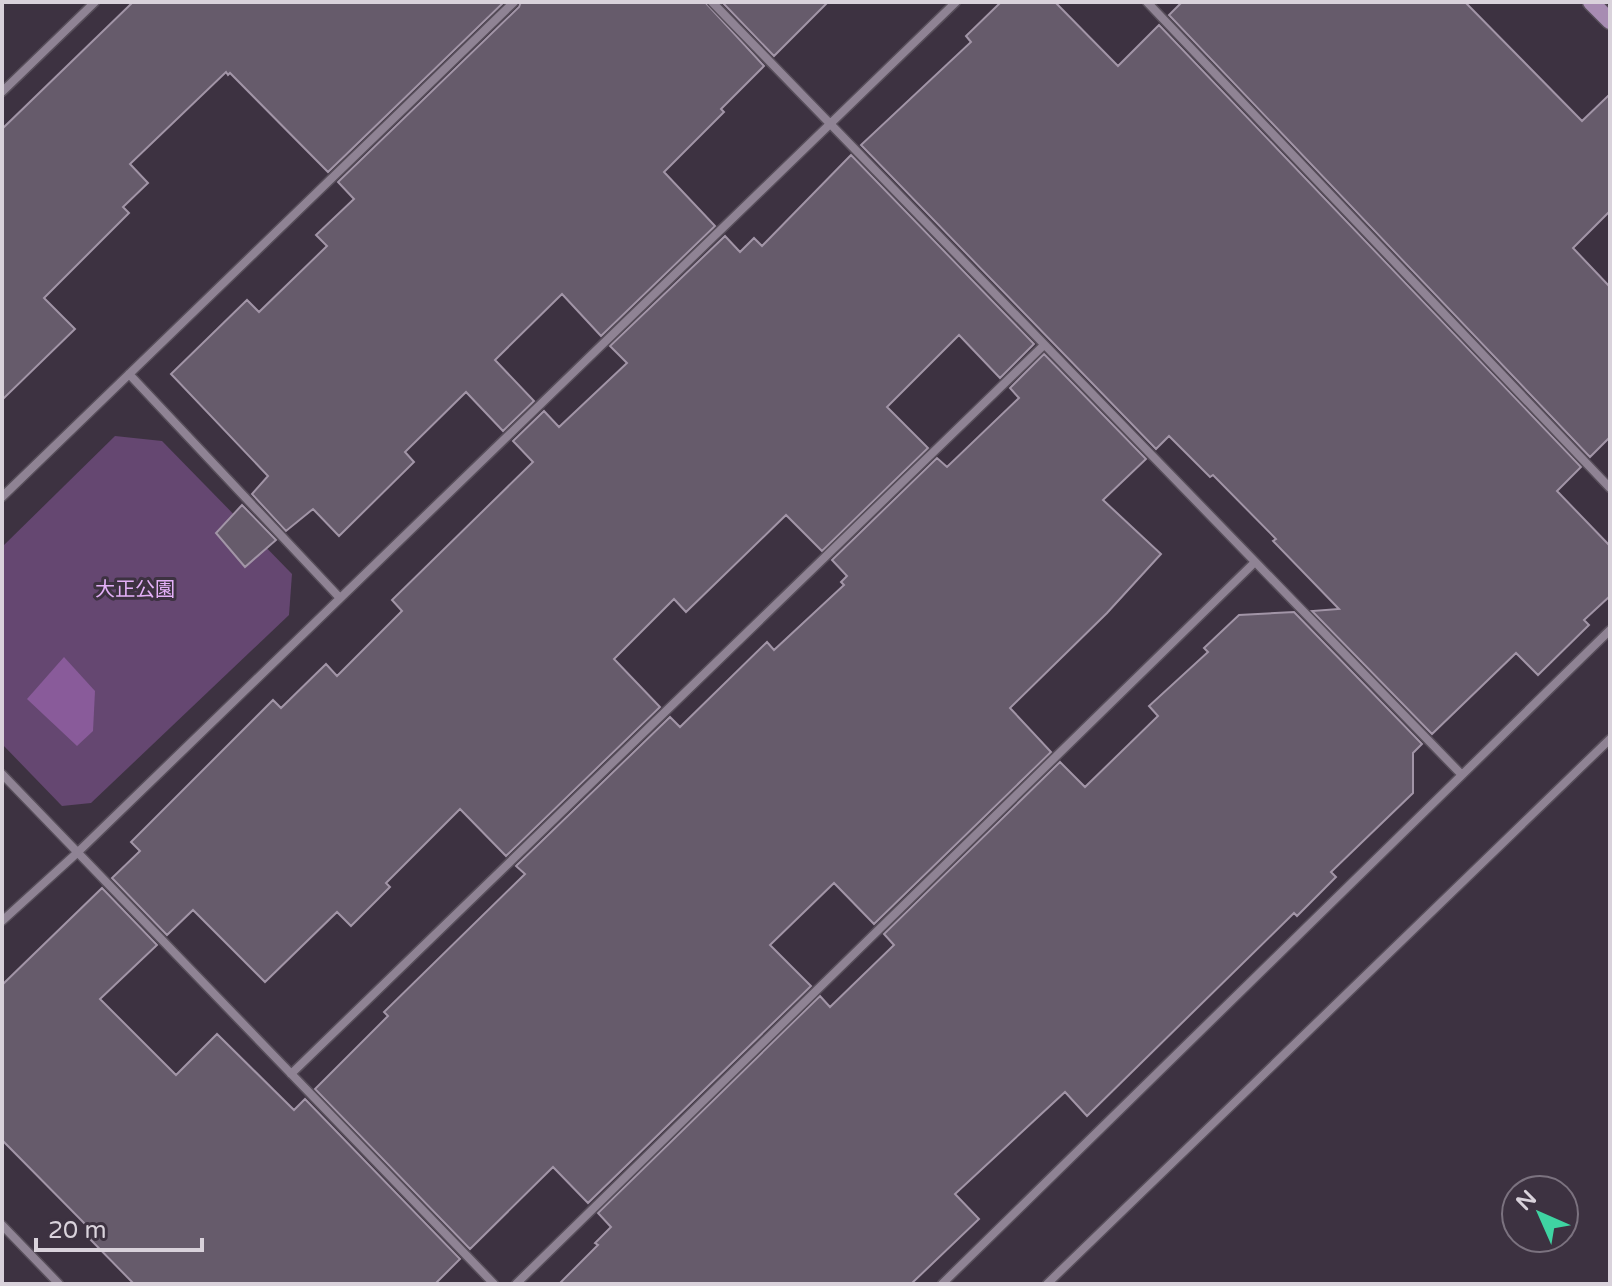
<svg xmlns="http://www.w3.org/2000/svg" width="1612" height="1286" font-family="'Varela Round','Noto Sans JP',sans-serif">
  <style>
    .green { fill: #654771 }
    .water { fill: #895b9a }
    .building { fill: #665b6b; stroke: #a295a7; stroke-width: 2 }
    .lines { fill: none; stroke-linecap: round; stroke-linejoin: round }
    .street-casing { stroke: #574e5a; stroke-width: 11 }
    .secondary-casing { stroke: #574e5a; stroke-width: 19 }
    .street { stroke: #8f8394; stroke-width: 8 }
    .secondary { stroke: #a78cb2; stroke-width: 16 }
    .labels { text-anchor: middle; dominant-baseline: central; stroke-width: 6; stroke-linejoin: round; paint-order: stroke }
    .park-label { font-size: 20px; fill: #e3b0f7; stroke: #3d3241 }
  </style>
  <rect width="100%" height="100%" fill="#3d3241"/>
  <path class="green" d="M115,436L162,441L292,574L289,615L91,803L62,806L2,744V547Z"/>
  <path class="water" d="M64,657L95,691L93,731L77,746L27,699Z"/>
  <path class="building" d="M133,2H504L328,172L230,73L228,75L226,72L130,164L148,183L123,207L129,213L44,298L75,329L2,400V129Z
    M521,2H705L764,66L721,109L724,112L664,172L715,226L601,336L562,294L495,360L534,401L503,431L466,392L405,452L414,462L339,536L313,509L286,531L252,494L268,476L171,374L247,300L259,312L327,246L316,235L354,199L338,182L519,7Z
    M722,2H828L774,56Z
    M1001,2H1055L1118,66L1159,25L1581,467L1557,491L1610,546V596L1584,620L1589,625L1538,675L1516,653L1432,734L1312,611L1339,609L1273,541L1276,539L1213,475L1210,477L1169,436L1156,449L861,145L971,42L966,36Z
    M1182,2H1465L1582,121L1610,94V211L1573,248L1610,287V437L1590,457L1169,15Z
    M851,155L1034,344L1000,378L959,335L887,407L928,448L822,551L786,515L686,612L674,599L614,659L660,707L506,856L460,809L386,883L390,887L351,926L337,912L265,982L193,910L167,935L112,878L140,851L131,842L273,700L281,708L326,664L337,676L402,611L392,600L533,462L513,441L544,411L559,427L627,363L610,346L725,236L740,252L754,238L762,246Z
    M1044,354L1146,459L1103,500L1161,554L1107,613L1010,708L1051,752L874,924L834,883L770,945L811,986L588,1203L553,1167L470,1249L315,1089L388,1016L384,1012L525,874L516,866L670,717L680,727L767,642L774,650L844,585L841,582L847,576L832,560L937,458L947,467L1019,398L1010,388Z
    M242,505L276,540L245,567L216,533Z
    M1294,612L1422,744L1413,753V793L1331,872L1336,877L1297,916L1294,913L1087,1116L1065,1092L955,1194L979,1219L911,1284H559L598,1245L595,1243L611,1227L598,1213L820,996L830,1007L894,945L884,934L1060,762L1085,787L1158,716L1149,706L1208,652L1204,648L1239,615Z
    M102,888L157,945L100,999L176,1075L217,1034L294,1110L305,1099L460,1259L435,1284H134L85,1234L90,1229L2,1140V985Z"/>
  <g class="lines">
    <defs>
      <path id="street" d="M712,2L1462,775
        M1147,2L1610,488
        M2,92L95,2
        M129,374L339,597
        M2,497L514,2
        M2,774L494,1284
        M2,921L78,852L956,2
        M291,1074L1044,345
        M2,1225L59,1284
        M516,1284L1255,562
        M942,1284L1610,630
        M1047,1284L1610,739"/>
      <path id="secondary" d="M1591,2L1610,21"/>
    </defs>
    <use href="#street" class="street-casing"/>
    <use href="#secondary" class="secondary-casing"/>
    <use href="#street" class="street"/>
    <use href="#secondary" class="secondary"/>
  </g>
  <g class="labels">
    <g class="park-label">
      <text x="135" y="590">大正公園</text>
    </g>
  </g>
  <rect width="1612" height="1286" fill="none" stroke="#d9d2db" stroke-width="8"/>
  <g transform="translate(1540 1214) rotate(315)"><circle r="38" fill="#3d3241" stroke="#7b727f" stroke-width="2"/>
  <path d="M0-6L14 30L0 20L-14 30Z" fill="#3fd4a2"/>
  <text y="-12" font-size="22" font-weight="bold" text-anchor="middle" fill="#d9d2db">N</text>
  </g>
  <path d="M36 1238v12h166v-12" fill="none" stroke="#d9d2db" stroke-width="4"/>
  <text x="48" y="1238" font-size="24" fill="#d9d2db" stroke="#3d3241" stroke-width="6" paint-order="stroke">20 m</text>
</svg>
